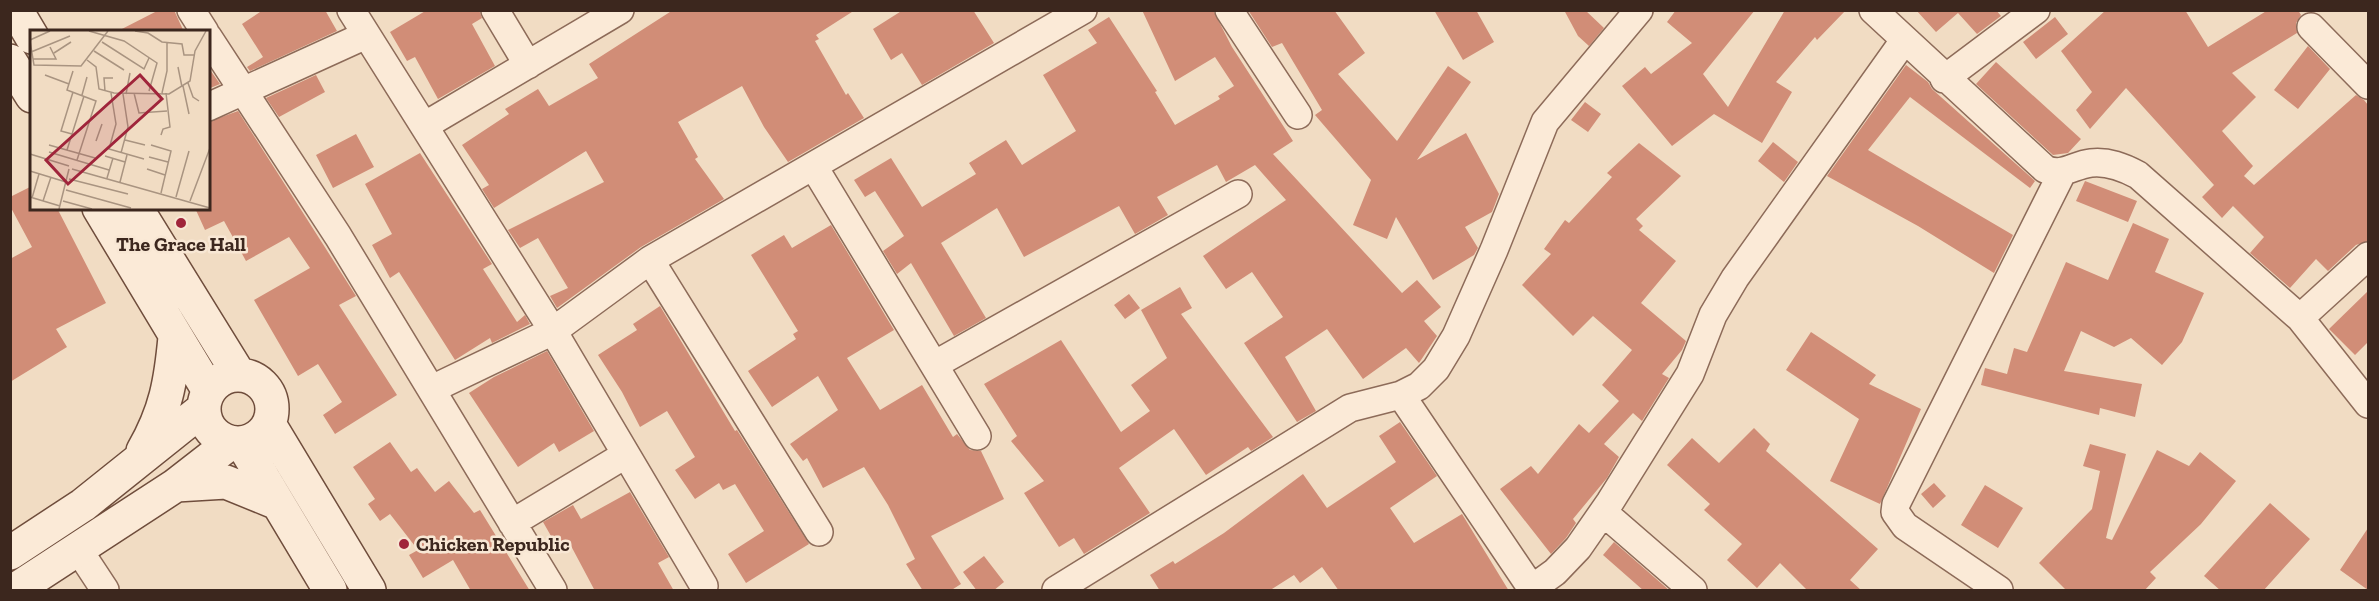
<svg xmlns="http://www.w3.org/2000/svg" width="2379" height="601" font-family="'Zilla Slab',serif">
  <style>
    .building { fill: #d18d77 }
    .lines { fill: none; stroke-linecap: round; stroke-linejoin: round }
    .minor-casing { stroke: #8d6b59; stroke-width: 30 }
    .secondary-casing { stroke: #6f4d3c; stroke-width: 36 }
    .minor { stroke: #fbead7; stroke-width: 27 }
    .secondary { stroke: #fbead7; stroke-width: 33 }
    .poi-dot { fill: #a0253b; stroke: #f8e7d4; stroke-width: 2 }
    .labels { text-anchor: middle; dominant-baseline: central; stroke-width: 5; stroke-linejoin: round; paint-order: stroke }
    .poi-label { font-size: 20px; font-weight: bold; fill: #3c271e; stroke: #f8e7d4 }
    .inset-road { fill: none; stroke: #a99481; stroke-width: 1.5 }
    .view { fill: #a0253b; fill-opacity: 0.15; stroke: #a0253b; stroke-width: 3 }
    .inset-edge { fill: none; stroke: #3c271e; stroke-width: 3 }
  </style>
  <rect width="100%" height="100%" fill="#f1dcc3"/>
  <path class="building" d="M159,10H174L184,32H116Z
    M263,10H325L337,31L250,71L247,67L263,57L242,24Z
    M427,10H479L482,18L472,24L495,66L438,99L415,57L407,61L390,32Z
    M673,10H855L816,35L819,39L815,41L846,95L848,93L864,118L788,162L764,127L742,86L678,122L698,157L695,159L724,199L641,247L557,308L550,296L568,288L538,238L520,248L508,230L604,182L586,151L494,208L482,189L489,185L462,145L509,114L505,109L538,89L549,106L598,78L589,64Z
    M903,10H973L994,43L922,85L902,53L891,60L873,29Z
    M1142,10H1213L1232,47L1293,141L1273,154L1402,293L1417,280L1441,307L1424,321L1437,336L1419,363L1406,348L1363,379L1327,329L1285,357L1316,411L1297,422L1244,343L1283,317L1252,272L1226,289L1203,256L1286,200L1255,165L1226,182L1217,165L1157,197L1168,215L1135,234L1119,206L1024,257L997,208L941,243L986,318L954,336L911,263L897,274L883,251L904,236L875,191L865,197L854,180L891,158L922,207L976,174L969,163L1006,140L1022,165L1076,131L1043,75L1097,43L1088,30L1109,17L1157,91L1155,92L1175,125L1220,99L1218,96L1234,86L1215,57L1175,81Z
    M1248,10H1334L1365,53L1338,74L1397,141L1448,66L1471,82L1417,160L1466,133L1499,194L1492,212L1465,227L1478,248L1474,255L1433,280L1396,217L1387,239L1353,225L1371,180L1315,115L1322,110L1282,43L1272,47Z
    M1434,10H1476L1494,42L1463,60Z
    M1564,10H1585L1604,28L1589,46L1578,36Z
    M1676,10H1755L1703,74L1728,107L1785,10H1846L1817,40L1815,37L1776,82L1792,92L1762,143L1714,114L1672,146L1622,86L1645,67L1651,74L1692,43L1667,22Z
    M1916,10H1996L2001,16L1977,34L1958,13L1936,32Z
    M2106,10H2185L2208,47L2268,10H2298L2301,15L2296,23L2297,33L2232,73L2256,97L2222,131L2253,166L2244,176L2254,185L2356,95L2364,100L2368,105V241L2356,245L2328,271L2316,259L2290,288L2250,253L2264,237L2233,206L2222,218L2202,197L2214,185L2126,88L2090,129L2076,110L2092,92L2061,51Z
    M2055,17L2068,34L2036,59L2023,42Z
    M2308,46L2330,69L2298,109L2274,90Z
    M1996,62L2081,139L2068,153L2053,155L1976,84Z
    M1906,65L1928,82L1932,89L2035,181L2030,188L1910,97L1868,150L2013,235L1994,273L1918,226L1827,176Z
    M208,67L220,84L208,89Z
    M316,75L325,92L279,117L266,98Z
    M1585,102L1601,114L1588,132L1571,120Z
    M238,111L356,296L339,305L397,395L335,434L323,415L342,402L318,364L298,376L254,300L310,268L289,237L246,261L224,221L205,230L195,208H208V122Z
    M356,134L374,167L333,188L316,155Z
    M1773,142L1798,162L1784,182L1758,161Z
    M1639,143L1681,176L1636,219L1643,226L1639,230L1676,261L1641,303L1686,341L1682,350L1662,374L1669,378L1642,421L1633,413L1604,444L1619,457L1607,478L1573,519L1576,523L1566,538L1551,554L1500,489L1531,466L1538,474L1579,424L1589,433L1619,401L1602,385L1632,350L1593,316L1573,336L1522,285L1551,254L1544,249L1565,220L1569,223L1612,177L1607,173Z
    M420,153L492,264L483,269L517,322L525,315L530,324L492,343L490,338L455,360L399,272L390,278L372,245L392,234L365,184Z
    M2085,181L2137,201L2128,222L2076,201Z
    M32,186V208H57L106,303L56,329L67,347L10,382V259L32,247L10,206V197Z
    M2133,223L2169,239L2155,272L2204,293L2182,342L2162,365L2131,338L2114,347L2081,331L2064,371L2142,384L2135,417L2100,408L2099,415L1981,385L1985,368L2007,374L2014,348L2027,352L2066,262L2108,280Z
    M831,225L894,330L847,358L880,410L922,385L953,437L957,434L970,450L981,451L1004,499L931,536L961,584L950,591H923L906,564L915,559L888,505L864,467L823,488L807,458L803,461L790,444L838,410L818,376L772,407L748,371L796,339L793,334L798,331L751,255L784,235L792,248Z
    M1180,287L1192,308L1181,314L1273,437L1251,451L1248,447L1206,475L1174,429L1119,468L1150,513L1084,554L1074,538L1059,547L1024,493L1044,481L1011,441L1017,436L984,384L1061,340L1121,432L1150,411L1131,385L1167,358L1141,310Z
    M2368,291V342L2355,355L2329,329Z
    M1129,294L1140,308L1125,319L1114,305Z
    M660,306L735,431L737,430L809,544L746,583L728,554L764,531L735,484L723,490L719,483L695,499L675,470L695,457L667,411L640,427L622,392L598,355L637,330L633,324Z
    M1811,332L1876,375L1869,384L1921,409L1880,504L1830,481L1859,419L1786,370Z
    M547,351L594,431L559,452L554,443L518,467L469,393L494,377Z
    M1400,422L1437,476L1390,508L1414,543L1462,514L1509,591H1339L1322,567L1300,583L1294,575L1269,591H1160L1150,575L1173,561L1175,564L1224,533L1303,474L1327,508L1396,462L1379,436Z
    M1754,428L1770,444L1766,451L1878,549L1850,580L1862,591H1808L1780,563L1757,588L1727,560L1742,544L1704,510L1710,504L1667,465L1692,438L1719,463Z
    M390,442L411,472L417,468L435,492L449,481L474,513L480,510L530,591H471L453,560L423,578L409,555L418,550L390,514L380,521L368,504L375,499L353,467Z
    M2090,444L2126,454L2106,538L2112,540L2157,450L2189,466L2200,452L2236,481L2201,524L2150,572L2156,578L2144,591H2067L2039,563L2092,509L2100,471L2083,466Z
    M1934,483L1946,496L1933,508L1921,494Z
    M1985,485L2023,508L1998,548L1961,525Z
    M630,492L669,557L658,563L674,591H595L570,544L559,550L543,522L573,505L581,519Z
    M2270,503L2310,539L2263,591H2221L2204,576Z
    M2368,528V590L2340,570Z
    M1614,542L1670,591H1644L1603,555Z
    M984,556L1004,582L993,591H977L963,572Z"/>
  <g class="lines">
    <defs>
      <path id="minor" d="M191,10L205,32
        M351,10L553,331L704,586
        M495,10L528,65
        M1229,10L1298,115
        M1873,10L2045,169C2063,177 2073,165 2091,163C2108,161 2123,167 2138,175L2300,318L2368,404
        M2311,27L2368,85
        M208,37L338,236L553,590
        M1944,79L2036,10
        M208,107L366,35
        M424,126L620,10
        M814,167L977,436
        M650,260L819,532
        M2300,318L2368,256
        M934,365L1238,194
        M432,389L553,331L650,260L1083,10
        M1401,395L1532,589
        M1603,512L1693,590
        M512,523L625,455
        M78,549L105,590
        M1056,590L1350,408L1401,395L1419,386L1436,369L1456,336L1494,250L1545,122L1639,10
        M1530,590L1555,572L1578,548L1610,502L1690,374L1713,315L1735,278L1903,42
        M1999,590L1905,526L1895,512L1896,504L2062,173"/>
      <path id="secondary" d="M16,10L32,37
        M10,61L32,96
        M99,208L209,391
        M136,208L238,373
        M204 409a34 34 0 1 1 68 0a34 34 0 1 1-68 0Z
        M269,424L369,590
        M242,443L330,590
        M143,451C166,411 171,381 175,337
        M176,485L226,482L275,502
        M10,553L83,505L203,409
        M15,590L176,485L230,443"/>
    </defs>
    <use href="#minor" class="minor-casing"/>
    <use href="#secondary" class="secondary-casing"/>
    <use href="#minor" class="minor"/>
    <use href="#secondary" class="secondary"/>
  </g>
  <g class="poi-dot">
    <circle cx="181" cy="223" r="6"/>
    <circle cx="404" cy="544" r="6"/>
  </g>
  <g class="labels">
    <g class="poi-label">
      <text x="181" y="244">The Grace Hall</text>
      <text x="416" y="544" text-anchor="start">Chicken Republic</text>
    </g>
  </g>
  <g transform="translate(30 30)">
    <rect width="180" height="180" fill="#f1dcc3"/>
    <path class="inset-road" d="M59,1L94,11L127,33L119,61M105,1L118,3L132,12L152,14L154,25H164M0,10L20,1M0,11L4,35L51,36L78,1M72,12L114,39L119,28M64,21L94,40M1,22L40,6M24,23L41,12M3,29H26L20,17M57,30L66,37L69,59L84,63L139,64L160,51L165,21L176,1M148,37L152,57M43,41L37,60L66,71L47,130M15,45L39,54M158,53L163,67L169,71M153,56L159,84M75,61L74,48H83M81,63L86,94L79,119L114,129M104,63L109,83L137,81M132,63L137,41V13M96,64L100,43M52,65L57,47M42,104L31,101L43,62M131,105L133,99L140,97L136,63M95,110L115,115M66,111L72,94M19,115L65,128M121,115L141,121L131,163M37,120L54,66M19,122L79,140M91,123L98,97L93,64M0,124L39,136M75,126L95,132M119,127L138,132M42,139L180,178M117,139L135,145M0,141L36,152M77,148L83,128M39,149L98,164M90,152L97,125M36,160L101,178M0,167L30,176M146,167L159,121M2,168L9,144M13,171L21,147M33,171L62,179M160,171L180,118M29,179L39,139"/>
    <path class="view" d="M110,45L132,69L38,154L16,130Z"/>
    <rect width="180" height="180" class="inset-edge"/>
  </g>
  <rect width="2379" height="601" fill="none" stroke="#3c271e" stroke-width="24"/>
</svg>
